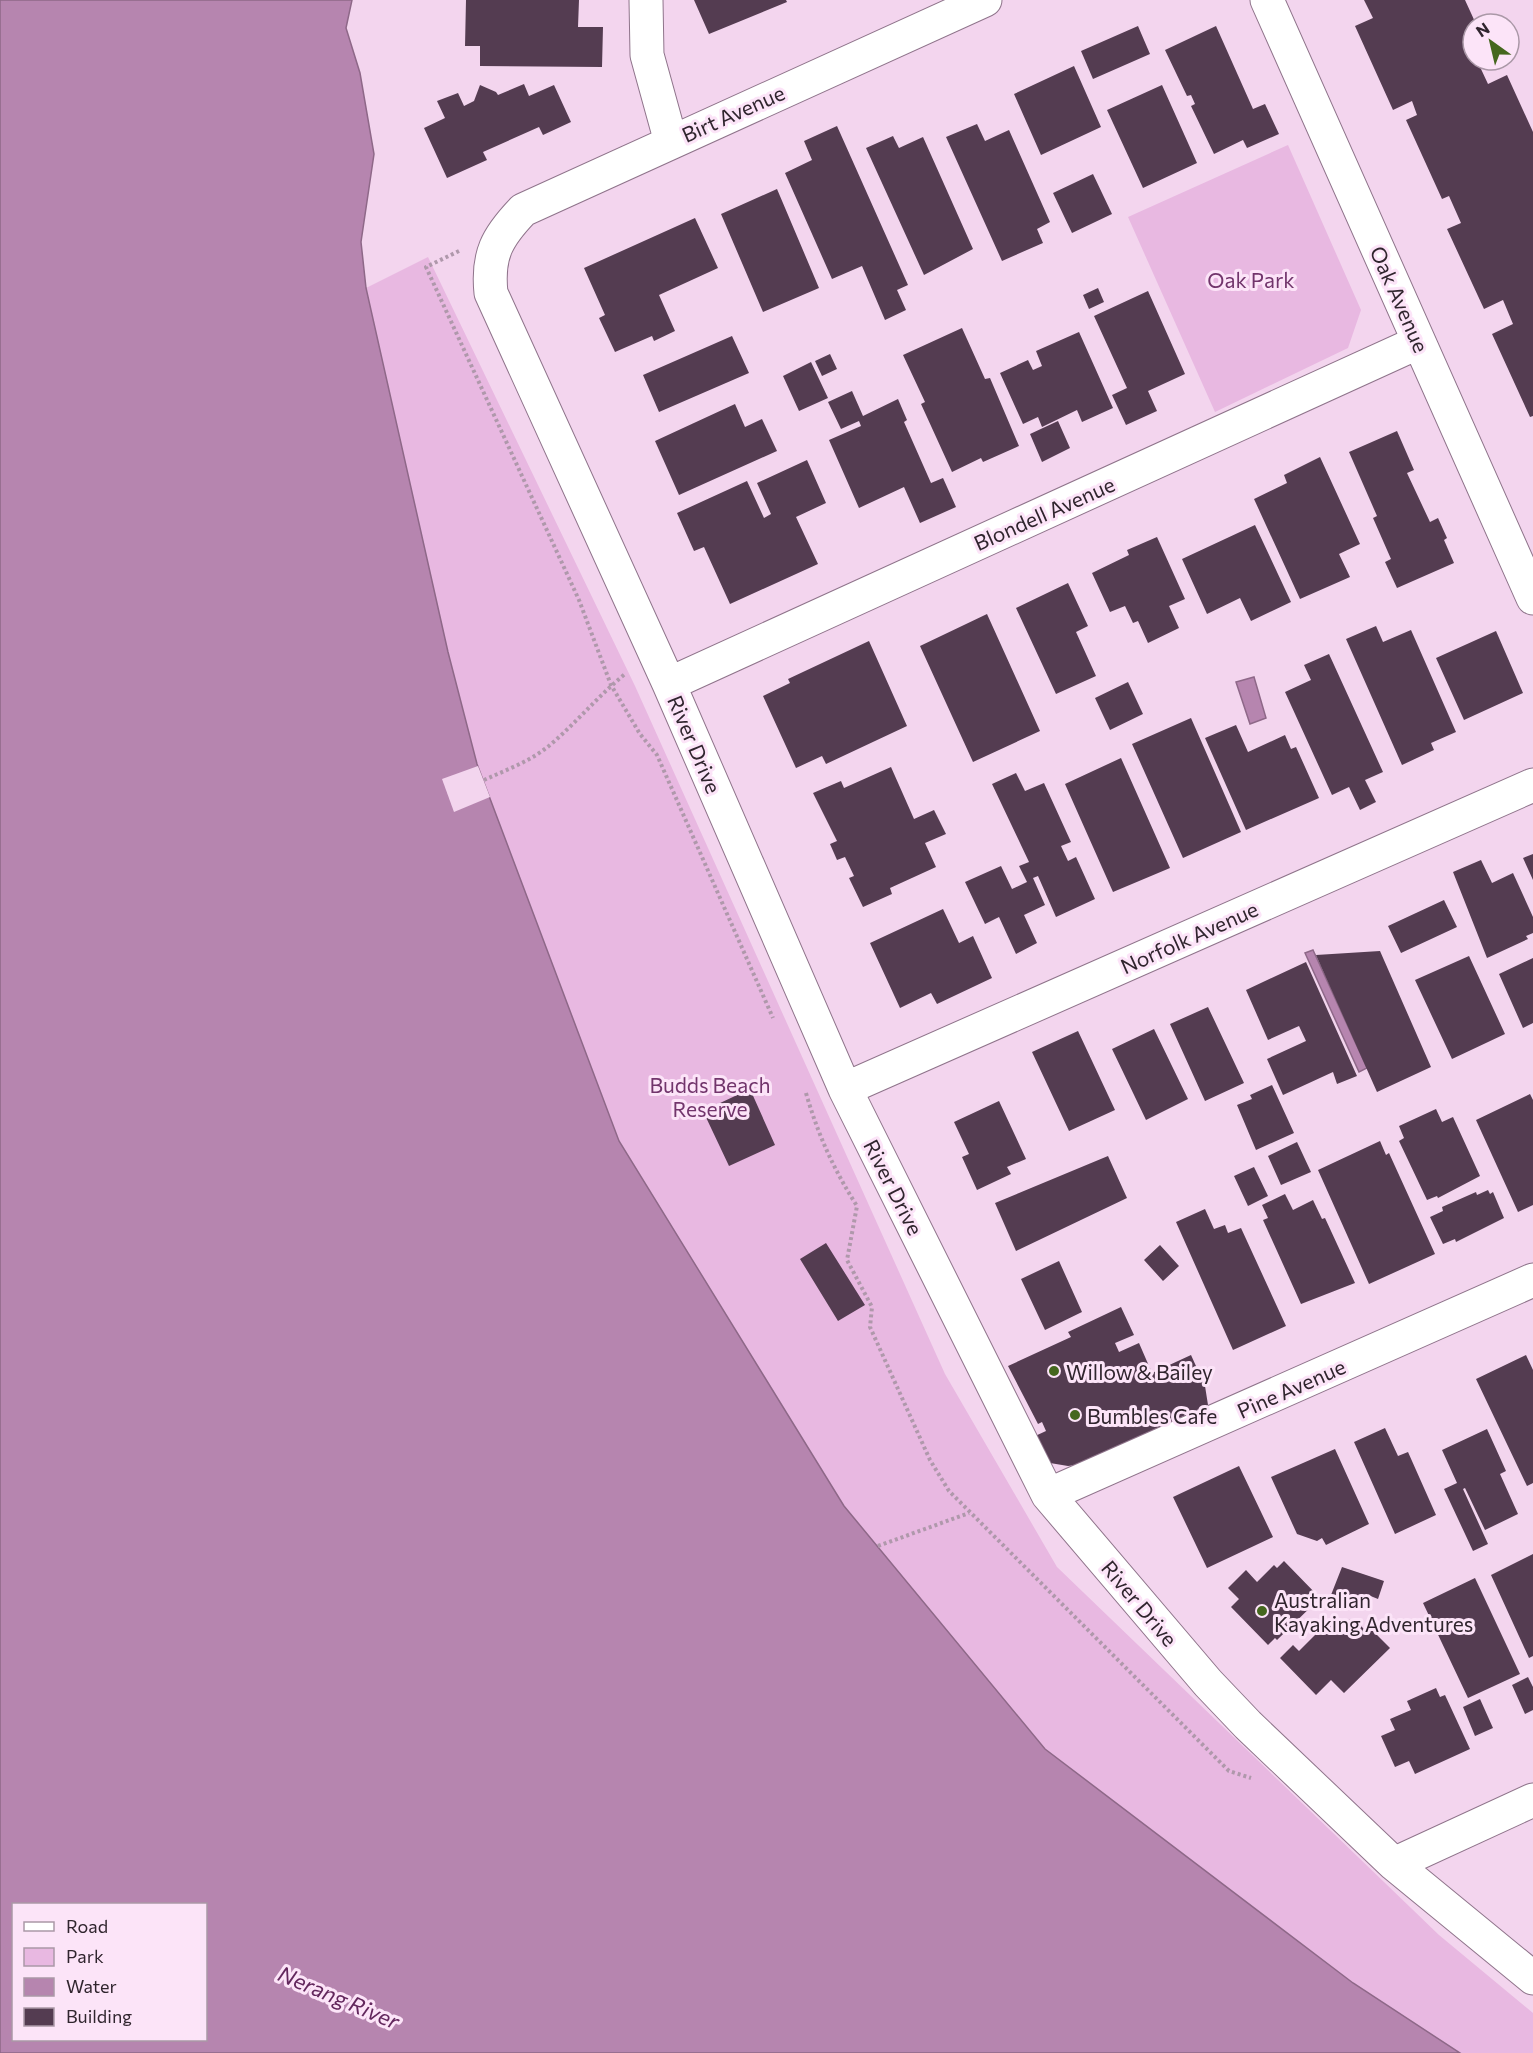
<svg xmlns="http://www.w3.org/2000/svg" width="1533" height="2053" font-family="Commissioner,sans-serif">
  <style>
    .green { fill: #e8b8e1 }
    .water { fill: #b685af; stroke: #8e6888; stroke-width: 1.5; fill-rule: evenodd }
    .pier { fill: #f3d5ee }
    .building { fill: #543c51 }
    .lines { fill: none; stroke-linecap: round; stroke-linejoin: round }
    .street-casing { stroke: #8f748b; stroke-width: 35 }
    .path { stroke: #af98ab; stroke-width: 4; stroke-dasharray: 3 3; stroke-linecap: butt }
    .street { stroke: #fff; stroke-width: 33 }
    .poi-dot { fill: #45671e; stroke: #fce4f8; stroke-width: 2 }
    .labels { text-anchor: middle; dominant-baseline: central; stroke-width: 6; stroke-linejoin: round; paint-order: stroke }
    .street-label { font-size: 21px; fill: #30252e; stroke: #fce4f8 }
    .park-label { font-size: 21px; fill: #72356c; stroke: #fce4f8 }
    .poi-label { font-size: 21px; fill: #30252e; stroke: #fce4f8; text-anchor: start }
    .water-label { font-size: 22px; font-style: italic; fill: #63275d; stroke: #fce4f8 }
  </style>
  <rect width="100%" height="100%" fill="#f3d5ee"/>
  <path class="green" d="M1288,145L1361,310L1348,348L1215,412L1128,217Z
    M428,257L635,686L945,1374L1057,1567L1439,1935L1533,2013V2053H1460L1353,1983L1045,1749L844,1506L619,1141L477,764L448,652L366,288Z"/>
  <path class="water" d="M0,0H352L346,28L360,73L374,154L361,242L366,288L448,652L477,764L619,1141L844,1506L1045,1749L1353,1983L1460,2053H0ZM14,1904H206V2040H14Z
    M1254,677L1266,718L1250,724L1236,682Z
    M1313,950L1367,1068L1359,1072L1305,953Z"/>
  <path class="pier" d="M478,766L490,797L454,812L442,779Z"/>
  <path class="building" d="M466,0H579L578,27H603L602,67L480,66V46H465Z
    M694,0H786L787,2L709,34Z
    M1364,0H1465L1476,24H1473V60H1492L1494,64L1481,69L1488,84L1507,75L1533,132V416L1530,417L1492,334L1513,324L1503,300L1484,309L1447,229L1461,223L1449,196L1442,199L1406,120L1417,115L1412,101L1393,110L1355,26L1373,18Z
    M1138,26L1150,54L1093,79L1081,51Z
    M1216,26L1253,109L1265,104L1279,134L1247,148L1243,140L1214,154L1191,106L1195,104L1191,95L1187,96L1165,50Z
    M1074,66L1101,127L1041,155L1014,94Z
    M524,84L529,96L554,85L571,122L543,135L539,127L483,152L487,160L447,178L424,128L445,118L437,101L458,93L464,106L474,101L480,85L496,92L498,95Z
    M1162,85L1197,163L1143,188L1107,110Z
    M977,124L985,141L1009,130L1050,222L1037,229L1043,243L1002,261L946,137Z
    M837,126L908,285L897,290L906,310L885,320L862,266L832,279L785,173L812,160L804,141Z
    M893,136L899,148L923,137L973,249L924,275L866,148Z
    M1093,174L1112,214L1072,233L1053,193Z
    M777,189L819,288L763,312L721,214Z
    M695,218L718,268L659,295L675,331L654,341L652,336L615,352L599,318L605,315L584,268Z
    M1098,288L1104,302L1089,309L1083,295Z
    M1148,291L1185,374L1148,391L1157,411L1126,425L1112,395L1127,388L1094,316Z
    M962,328L985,379L990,378L1019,446L983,462L981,458L952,472L921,404L925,402L903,355Z
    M1079,332L1113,408L1082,422L1077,410L1042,427L1038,417L1023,424L1000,373L1028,360L1033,370L1042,366L1036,351Z
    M732,336L749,373L659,412L643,375Z
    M830,354L837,369L822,376L815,361Z
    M811,362L828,398L799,411L783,376Z
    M852,391L863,416L898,399L907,420L904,422L931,483L943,478L956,507L920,523L904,487L859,508L829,440L861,426L859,421L841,429L828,402Z
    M735,404L745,427L762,419L777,451L679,495L655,441Z
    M1058,421L1070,448L1042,462L1030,434Z
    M1397,431L1414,470L1407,473L1430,522L1438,518L1447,538L1444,540L1454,563L1397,588L1385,562L1391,559L1373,518L1377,516L1349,452Z
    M1320,457L1360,544L1339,554L1350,577L1300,599L1254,499L1287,483L1284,475Z
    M807,460L826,503L796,517L818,564L730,604L704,547L694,551L677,513L747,481L764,518L771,514L757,483Z
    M1255,525L1291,602L1251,621L1240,598L1207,614L1182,559Z
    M1157,537L1185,599L1169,606L1179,628L1148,643L1138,621L1133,623L1125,606L1110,612L1092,573L1129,555L1127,550Z
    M1068,583L1088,626L1076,632L1096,676L1056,694L1016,608Z
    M987,614L1040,731L973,762L920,646Z
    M1376,626L1383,642L1411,630L1456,732L1431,743L1434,750L1402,765L1346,639Z
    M1496,631L1523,693L1464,720L1436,658Z
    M869,641L907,726L826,764L822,756L796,768L763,696L790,683L788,679Z
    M1329,654L1383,772L1365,780L1376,802L1360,810L1349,787L1332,795L1285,692L1311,680L1304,665Z
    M1128,682L1143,714L1110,730L1095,698Z
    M1191,718L1241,832L1183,858L1132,744Z
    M1236,725L1248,752L1285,735L1291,749L1296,747L1319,798L1246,830L1205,738Z
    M1121,758L1170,868L1113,892L1065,784Z
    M891,767L914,819L934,810L946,834L925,843L936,867L890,888L892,894L863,907L849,878L854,876L845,857L837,860L830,844L837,841L813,793L841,781L844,788Z
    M1016,773L1025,791L1044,783L1071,842L1061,846L1068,861L1076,857L1095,899L1056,917L1038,876L1033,878L1045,905L1024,915L1037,943L1016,954L999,917L985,924L965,882L1001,866L1012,889L1027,882L1019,866L1029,862L992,784Z
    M1533,854V880L1523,858Z
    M1481,860L1492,883L1513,873L1533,917V933L1526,936L1528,939L1487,958L1453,872Z
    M1444,900L1457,927L1401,953L1388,926Z
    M943,909L959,943L973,936L992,978L937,1004L931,993L900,1008L870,943Z
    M1380,951L1431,1067L1377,1092L1316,955Z
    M1469,956L1505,1034L1452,1059L1415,980Z
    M1533,958V1023L1523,1028L1499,974Z
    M1306,962L1357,1076L1337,1084L1333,1072L1283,1095L1267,1059L1306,1041L1299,1026L1268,1040L1246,990Z
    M1208,1007L1244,1083L1205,1101L1170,1024Z
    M1154,1029L1188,1099L1146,1120L1112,1049Z
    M1078,1031L1115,1110L1069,1131L1032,1052Z
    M1272,1085L1294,1133L1256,1150L1237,1105L1252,1099L1250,1095Z
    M750,1089L775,1145L729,1166L703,1111Z
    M1530,1094L1533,1100V1205L1518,1212L1476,1120Z
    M999,1101L1026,1159L1007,1167L1011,1174L977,1190L962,1157L969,1154L954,1122Z
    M1436,1109L1442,1122L1453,1117L1480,1176L1438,1198L1437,1196L1427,1200L1399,1141L1404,1138L1399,1126Z
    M1380,1141L1386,1155L1389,1153L1435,1254L1369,1284L1318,1170Z
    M1297,1142L1311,1172L1281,1185L1268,1156Z
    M1108,1156L1127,1198L1016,1251L995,1203Z
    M1254,1167L1268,1196L1248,1206L1234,1176Z
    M1488,1190L1490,1194L1493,1192L1504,1218L1456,1242L1455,1239L1443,1244L1430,1217L1443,1211L1442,1207L1476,1192L1477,1195Z
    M1285,1194L1293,1210L1313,1200L1322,1219L1325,1218L1355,1283L1301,1304L1263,1220L1268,1218L1262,1205Z
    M1205,1209L1214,1229L1225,1225L1228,1233L1241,1228L1286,1326L1233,1350L1176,1222Z
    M826,1243L865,1305L838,1321L800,1259Z
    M1160,1245L1179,1266L1163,1281L1144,1260Z
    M1059,1261L1082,1312L1045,1330L1021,1279Z
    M1121,1307L1134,1335L1115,1343L1119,1352L1139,1343L1152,1373L1191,1355L1205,1386L1208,1405L1076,1465L1068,1466L1050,1463L1043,1457L1033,1437L1046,1431L1042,1422L1038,1424L1008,1366L1071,1337L1068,1332Z
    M1526,1355L1533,1370V1483L1527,1486L1476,1379Z
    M1385,1428L1398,1456L1408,1452L1436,1515L1395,1534L1354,1442Z
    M1487,1429L1506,1471L1500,1474L1518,1514L1485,1530L1465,1488L1463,1489L1488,1544L1473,1551L1444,1489L1457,1483L1442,1450Z
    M1335,1449L1369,1524L1326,1545L1322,1538L1317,1541L1297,1534L1271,1477Z
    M1239,1466L1273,1537L1207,1568L1173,1497Z
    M1533,1554V1656L1529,1658L1491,1575Z
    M1284,1561L1320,1598L1277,1640L1275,1638L1268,1645L1231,1607L1239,1599L1228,1588L1246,1570L1257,1582L1274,1565L1277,1568Z
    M1342,1567L1384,1581L1378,1599L1368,1595L1363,1607L1331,1595Z
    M1475,1578L1520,1674L1468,1698L1423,1603Z
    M1354,1619L1364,1629L1368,1626L1390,1648L1344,1693L1331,1680L1316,1695L1280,1658L1293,1645L1299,1651L1326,1624Z
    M1528,1677L1533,1687V1710L1525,1714L1512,1685Z
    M1436,1688L1440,1697L1445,1695L1470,1749L1415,1774L1409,1761L1395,1767L1381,1736L1395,1730L1390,1719L1411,1710L1407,1701Z
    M1480,1699L1493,1728L1475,1736L1463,1707Z"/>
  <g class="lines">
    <defs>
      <path id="street" d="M646,0L647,55L671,142
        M985,0L523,210C497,237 487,255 491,293L669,684L845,1089L1048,1495L1208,1683L1248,1725L1394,1864L1533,1978
        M1267,0L1533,598
        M669,684L1419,342
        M845,1089L1533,785
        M1048,1495L1533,1280
        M1394,1864L1533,1800"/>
    </defs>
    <use href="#street" class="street-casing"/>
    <path class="path" d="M459,251L426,267L579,600L611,685L640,734L657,755L773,1018
      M484,780C506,770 531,761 550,745C577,722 598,696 625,674
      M806,1093C818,1135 834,1170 857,1206L847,1260L872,1307L870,1327L930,1460L949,1491L1229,1771L1251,1778
      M878,1546L969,1513"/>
    <use href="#street" class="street"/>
  </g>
  <g class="poi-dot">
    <circle cx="1054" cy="1371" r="6"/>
    <circle cx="1075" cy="1415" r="6"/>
    <circle cx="1262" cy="1611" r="6"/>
  </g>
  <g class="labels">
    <g class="street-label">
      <text transform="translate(733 113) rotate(-24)">Birt Avenue</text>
      <text transform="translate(1400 299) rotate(66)">Oak Avenue</text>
      <text transform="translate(1044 513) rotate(-24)">Blondell Avenue</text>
      <text transform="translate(695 744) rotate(67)">River Drive</text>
      <text transform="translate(1189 937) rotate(-24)">Norfolk Avenue</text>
      <text transform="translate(894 1187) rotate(63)">River Drive</text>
      <text transform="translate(1291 1388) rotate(-24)">Pine Avenue</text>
      <text transform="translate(1140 1603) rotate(50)">River Drive</text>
    </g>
    <g class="park-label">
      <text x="1251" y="279">Oak Park</text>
      <text x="710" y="1084">Budds Beach<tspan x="710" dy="24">Reserve</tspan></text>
    </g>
    <g class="poi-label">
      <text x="1066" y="1371">Willow &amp; Bailey</text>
      <text x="1087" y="1415">Bumbles Cafe</text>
      <text x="1274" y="1599">Australian<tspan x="1274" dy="24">Kayaking Adventures</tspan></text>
    </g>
    <g class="water-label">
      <text transform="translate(339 1997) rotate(23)">Nerang River</text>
    </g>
  </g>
  <rect x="12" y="1903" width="195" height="138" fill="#fce4f8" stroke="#aa98a7" stroke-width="1.5"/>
  <rect x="24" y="1922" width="30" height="9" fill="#ffffff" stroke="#aa98a7" stroke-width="1.5"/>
  <text x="66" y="1933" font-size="18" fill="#30252e">Road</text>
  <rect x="24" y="1948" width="30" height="18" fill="#e8b8e1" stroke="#aa98a7" stroke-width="1.5"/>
  <text x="66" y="1963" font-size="18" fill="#30252e">Park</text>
  <rect x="24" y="1978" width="30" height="18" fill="#b685af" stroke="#aa98a7" stroke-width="1.5"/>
  <text x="66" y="1993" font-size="18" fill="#30252e">Water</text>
  <rect x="24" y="2008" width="30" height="18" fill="#543c51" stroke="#aa98a7" stroke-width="1.5"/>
  <text x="66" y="2023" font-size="18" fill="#30252e">Building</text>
  <g transform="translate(1491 42) rotate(326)"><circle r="28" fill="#fce4f8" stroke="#aa98a7" stroke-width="1.5"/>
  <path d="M0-4.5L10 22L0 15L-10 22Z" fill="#45671e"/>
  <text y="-9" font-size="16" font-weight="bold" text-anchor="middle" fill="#30252e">N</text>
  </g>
</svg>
